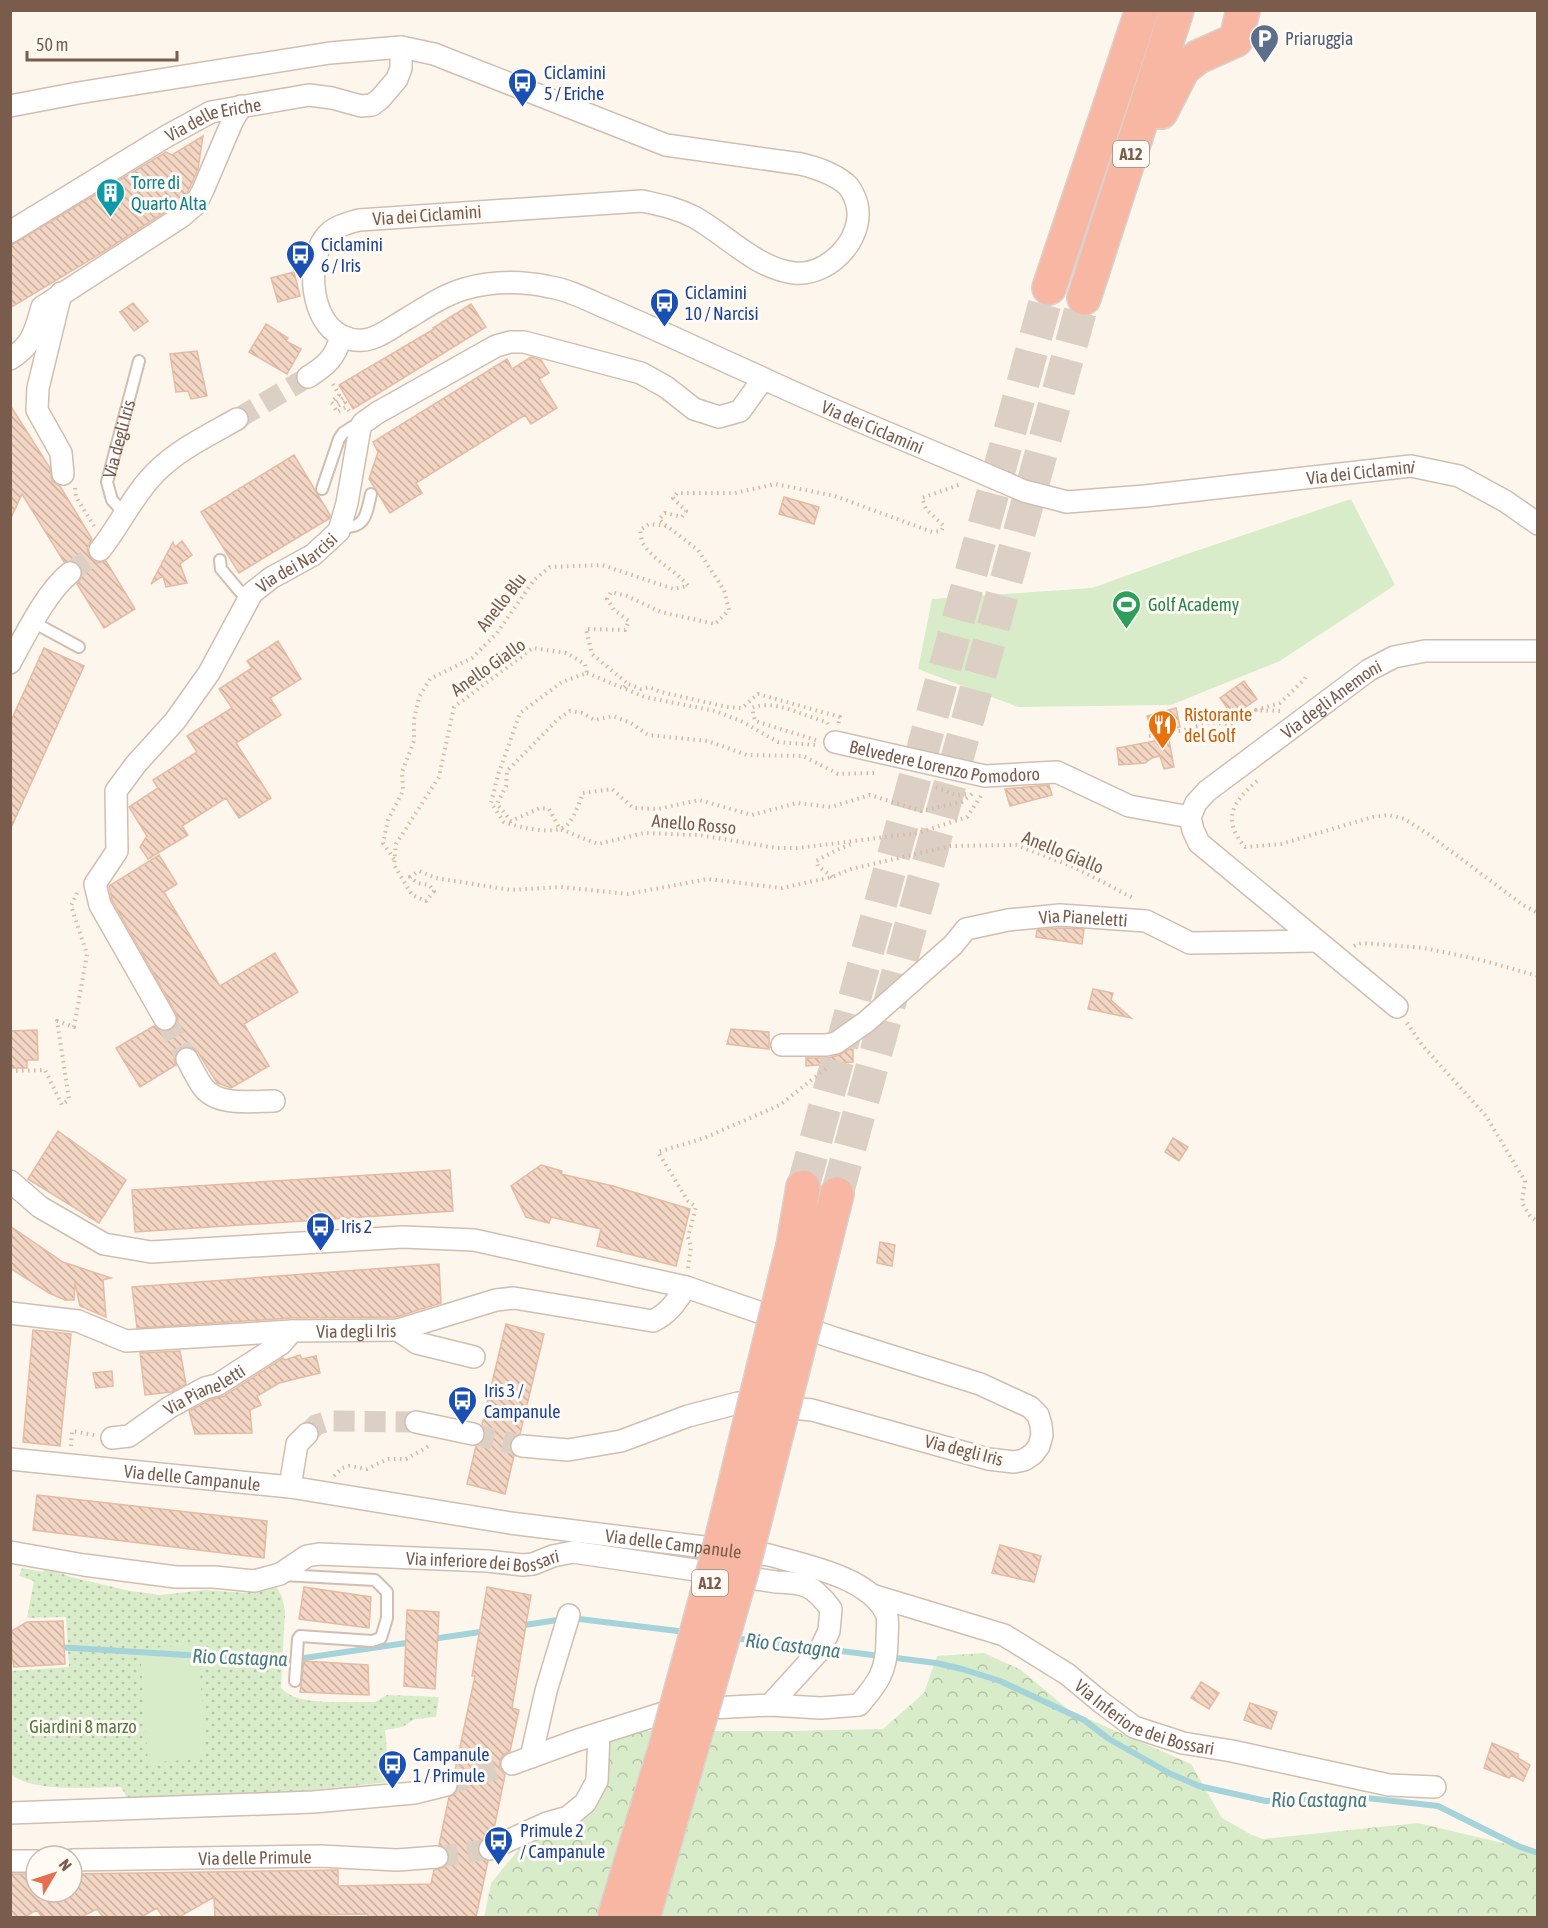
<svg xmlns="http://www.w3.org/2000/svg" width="1548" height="1928" font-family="'Asap Condensed',sans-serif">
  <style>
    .grass { fill: url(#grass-dots) }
    .forest { fill: url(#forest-crowns) }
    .garden { fill: #d8ecc9 }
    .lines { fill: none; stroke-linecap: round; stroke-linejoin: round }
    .stream { stroke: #a5d3da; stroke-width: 6 }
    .building { fill: url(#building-back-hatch); stroke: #e6bba3; stroke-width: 1.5 }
    .street-tunnel { stroke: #dcd0c4; stroke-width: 21; stroke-dasharray: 21 10; stroke-linecap: butt }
    .highway-tunnel { stroke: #dcd0c4; stroke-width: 33; stroke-dasharray: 33 16; stroke-linecap: butt }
    .lane-casing { stroke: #d1beb0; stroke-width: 14 }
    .street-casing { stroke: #d1beb0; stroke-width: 24 }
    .highway-casing { stroke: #dad1cd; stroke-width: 36 }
    .path { stroke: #d9b8a5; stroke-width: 4; stroke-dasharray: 1.5 4.5; stroke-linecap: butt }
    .lane { stroke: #fff; stroke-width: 10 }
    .street { stroke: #fff; stroke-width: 21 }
    .highway { stroke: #f7b7a3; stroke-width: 33 }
    .highway-bridge-casing { stroke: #dad1cd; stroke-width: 36; stroke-linecap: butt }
    .highway-bridge { stroke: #f7b7a3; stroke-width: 33 }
    .labels { text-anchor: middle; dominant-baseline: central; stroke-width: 6; stroke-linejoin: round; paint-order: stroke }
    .shield { fill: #fffaf3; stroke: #a28b7f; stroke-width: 1.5 }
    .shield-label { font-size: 16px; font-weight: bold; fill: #7a5c4d }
    .service-label { font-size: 18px; fill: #4e5e75; stroke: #fffaf3; text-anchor: start }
    .transit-label { font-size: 18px; fill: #164399; stroke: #fffaf3; text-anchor: start }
    .street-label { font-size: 18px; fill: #7a5c4d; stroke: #fffaf3 }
    .culture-label { font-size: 18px; fill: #0d838f; stroke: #fffaf3; text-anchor: start }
    .leisure-label { font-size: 18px; fill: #27864d; stroke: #fffaf3; text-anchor: start }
    .food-label { font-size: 18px; fill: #c56008; stroke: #fffaf3; text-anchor: start }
    .park-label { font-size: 18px; fill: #537a41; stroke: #fffaf3 }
    .water-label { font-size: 20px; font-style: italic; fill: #437c86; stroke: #fffaf3 }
  </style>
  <defs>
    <pattern id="grass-dots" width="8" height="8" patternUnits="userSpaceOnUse" patternTransform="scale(1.5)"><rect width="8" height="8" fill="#d8ecc9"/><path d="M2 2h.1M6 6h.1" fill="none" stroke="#b4c2a5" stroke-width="1.8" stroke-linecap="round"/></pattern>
    <pattern id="forest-crowns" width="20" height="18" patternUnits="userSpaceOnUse" patternTransform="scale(1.5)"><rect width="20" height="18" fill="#d8ecc9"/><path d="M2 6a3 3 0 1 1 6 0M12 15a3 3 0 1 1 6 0" fill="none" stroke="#b4c2a5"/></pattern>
    <pattern id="building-back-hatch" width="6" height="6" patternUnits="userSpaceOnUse" patternTransform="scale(1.5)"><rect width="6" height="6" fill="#f3d5c3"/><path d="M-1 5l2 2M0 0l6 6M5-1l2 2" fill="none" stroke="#cab0a1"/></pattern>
  </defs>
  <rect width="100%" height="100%" fill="#fdf6ec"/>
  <path class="grass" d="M22,1568L43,1572L45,1568L71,1577L130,1591L161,1595L205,1590L246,1593L275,1584L282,1597L285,1611L281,1687C294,1707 345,1701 368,1702H375L387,1695L439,1697L436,1717L415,1719L402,1727L385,1730L390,1782L283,1793L129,1801L121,1787C92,1787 32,1793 11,1774V1671L69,1667L66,1617L27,1618L34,1581L19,1576Z"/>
  <path class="forest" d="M984,1653L1021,1670L1070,1711L1191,1764L1222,1818L1252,1835L1263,1839L1418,1823L1537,1851V1917L484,1918L491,1883L524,1843L574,1822L611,1740L626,1731H789L883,1729L924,1693L937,1656Z"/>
  <path class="garden" d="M1351,499L1395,585L1280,661L1171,705L1018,707L918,669L932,599L1092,588L1184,555Z
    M198,1644L206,1758L148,1763L140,1649Z"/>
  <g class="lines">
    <path class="stream" d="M518,1626L571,1618L686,1632
      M732,1638L815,1647
      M432,1639L487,1631
      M56,1647L284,1661L413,1642
      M825,1649L936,1663L962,1669L1000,1681L1084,1720L1109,1739L1171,1774L1199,1786L1266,1801L1358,1797L1438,1806L1518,1846L1538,1853"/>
  </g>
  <path class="building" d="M203,136L198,169L186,196L173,207L103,252L10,308V246L166,152L172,155Z
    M294,272L300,296L278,302L271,278Z
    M133,303L148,321L134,331L120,312Z
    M471,304L486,327L353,409L339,385L434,329L433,328Z
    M266,324L288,338L286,341L301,349L287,374L249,352Z
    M197,351L207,396L191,399L188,391L176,392L170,354Z
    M531,357L541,360L549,373L539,379L557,408L531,424L525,415L416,483L422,493L390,513L369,479L378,452L373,442L507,359L512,369Z
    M10,405L50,468L52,481L60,486L92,539L87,548L89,555L98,563L106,561L135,609L104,628L77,584L82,576L80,565L73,561L64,562L22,494L10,520Z
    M294,455L330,515V518L239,573L201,512Z
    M784,497L819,507L814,524L779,514Z
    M182,541L192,555L180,564L187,583L166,587L163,576L151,584L173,542L175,547Z
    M278,641L301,679L270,698L281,715L236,743L271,798L239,818L226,798L182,826L188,835L148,859L140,847L147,836L129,807L158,788L153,780L197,752L187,736L232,708L219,689L252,668L247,661Z
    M44,648L84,666L10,830V723Z
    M1244,681L1257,699L1233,716L1220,698Z
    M1176,708L1180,727L1167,730L1174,767L1164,769L1160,756L1152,758L1145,763L1119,765L1117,748L1155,741L1147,716Z
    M1049,785L1052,795L1010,806L1005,789Z
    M159,855L177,884L164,892L220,986L275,953L298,992L244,1024L269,1066L231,1088L217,1083L198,1052L193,1048L187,1046L180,1048L176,1053L174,1059L176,1065L140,1087L116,1048L154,1026L159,1030H171L176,1026L178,1020L176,1013L112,900L109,886Z
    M1060,928L1084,929L1082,944L1036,937L1037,930Z
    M1093,989L1113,993L1111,1000L1131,1018L1088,1009Z
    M731,1029L769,1032V1049L727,1044Z
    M37,1030L38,1060H27V1068H10V1031Z
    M849,1049H853V1062L806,1066V1058H828L839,1055Z
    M58,1131L126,1180L99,1223L28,1179Z
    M1173,1138L1188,1147L1179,1161L1165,1152Z
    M541,1165L562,1171L561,1174L613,1186L690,1209L676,1266L597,1246L601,1229L551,1217L549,1223L526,1217L511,1186Z
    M450,1170L453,1211L135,1232L132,1190Z
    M10,1226L63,1262L111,1278L103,1280L106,1317L80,1306L75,1283L74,1300H65L49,1293L10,1268Z
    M880,1242L895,1245L892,1266L877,1263Z
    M439,1264L441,1303L396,1317L292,1318L137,1328L132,1287Z
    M506,1324L544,1334L520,1434L512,1438L509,1444L510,1451L514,1456L505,1494L467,1484L476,1446L482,1443L485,1437V1431L482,1425Z
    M33,1330L71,1334L60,1446L23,1442Z
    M180,1351L186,1384L171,1392L145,1395L140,1353Z
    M300,1355L302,1359L316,1356L320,1373L279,1383L257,1396L261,1405L250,1410L252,1433L195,1434L189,1411L210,1400L224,1396L283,1358L285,1360Z
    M112,1371L113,1386L96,1388L93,1373Z
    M37,1495L267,1521L264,1558L33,1530Z
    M1000,1545L1041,1556L1034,1582L992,1573Z
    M304,1587L371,1597L369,1628L299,1619Z
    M487,1587L531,1595L512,1708L519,1710L510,1751L503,1755L500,1761V1769L505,1775L493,1834L480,1841L477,1847L479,1855L488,1861L476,1917H368V1914L215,1917L214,1897L179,1917H163L157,1908L141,1917H103L97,1909L81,1917H42L37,1910L24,1917H10V1874H36V1892H72V1874L338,1870V1886L431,1884L434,1870L445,1867L450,1857L447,1849L439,1845L449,1797L455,1794L458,1788V1781L454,1775L475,1676H472Z
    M407,1610L439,1612L435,1689L404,1686Z
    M63,1621L65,1664L14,1667L10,1646V1632L27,1622Z
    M304,1661L368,1665L369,1695L300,1692Z
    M1201,1682L1219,1693L1209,1709L1191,1698Z
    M1250,1703L1277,1712L1271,1729L1244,1720Z
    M1492,1743L1518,1754V1758L1530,1765L1523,1781L1511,1775L1509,1778L1484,1768Z"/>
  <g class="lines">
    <path class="street-tunnel" d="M237,419L308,377
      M70,573L100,550
      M165,1019L187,1059
      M307,1434L316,1425L328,1421L416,1422
      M473,1434L522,1446
      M446,1785L512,1764
      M437,1857L490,1849"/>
    <path class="highway-tunnel" d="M803,1187L1049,288
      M837,1194L1084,298"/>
    <defs>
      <g id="lane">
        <path d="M322,489L339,439L343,433L352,427L360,428"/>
        <path id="s1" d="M124,513L112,500L107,482L139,361"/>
        <path d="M340,527C366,529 366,515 371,494"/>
        <path d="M220,560L221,569L248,601"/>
        <path d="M33,622L79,647"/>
        <path d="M283,1575L375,1580L387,1592V1618L381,1638L372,1641L300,1636L298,1639L295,1681"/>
      </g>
      <g id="street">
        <path id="s2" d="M10,106L78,93L330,53L401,47L434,54L666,145L801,164C817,168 833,173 846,184C850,187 852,192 854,196C871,231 832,277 794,273C755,268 727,235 694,217C677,208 660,205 642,201L359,220C345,224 332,227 324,239C306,265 311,322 342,336C368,349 387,330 408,318C426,307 444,295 464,289C492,281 522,281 550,287C570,290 590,301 609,309C659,330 708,354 758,376C845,417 936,452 1024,491L1067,502L1145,496L1411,466L1459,476L1505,501L1538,524"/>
        <path id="s3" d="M10,232L167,136L211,112L309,95L332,98L361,106L372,105L380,99L397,79L401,68V47"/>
        <path d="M61,293L38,388L37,410L61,453L63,474"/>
        <path d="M10,359C33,345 35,331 42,307L181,217L196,204L203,190L232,122L241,106"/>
        <path d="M308,377C326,366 336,357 341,336"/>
        <path d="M100,550C120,525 133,495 156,472C179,449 209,435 237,419"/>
        <path d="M10,663C25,636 46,592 70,573"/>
        <path id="s4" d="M835,742L985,776L1057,772L1129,806L1190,817"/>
        <path id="s5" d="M1397,1007L1199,843L1193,830L1190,817L1196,803L1207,791L1369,670L1394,657L1425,651H1538"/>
        <path id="s6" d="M165,1019L100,905L95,884L117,851L116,791L136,764L175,721L209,673L252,593L271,578L313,555L339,531L347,503L360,428L363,423L377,413L496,346L510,342H524L641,373L666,387L694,409L719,417L740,411L763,379"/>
        <path id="s7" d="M782,1045H826L836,1043L866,1022L953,945L966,929L1008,920L1060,915L1146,921L1190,943L1315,941"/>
        <path d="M187,1059C192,1068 197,1079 203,1087C218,1107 253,1101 274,1101"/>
        <path d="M10,1181L40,1207L104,1244L151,1252L403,1237L474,1240L686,1287L834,1338L980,1384L1030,1407L1038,1415L1041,1425L1042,1435L1039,1446L1033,1454L1024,1460L1014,1462L988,1459L812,1410L738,1403L688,1416L621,1441L568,1450L522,1446"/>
        <path id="s8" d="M10,1313L78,1321L126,1341L292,1331L398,1330L496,1300L514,1298L653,1321C669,1313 676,1302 686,1287"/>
        <path d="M398,1330L417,1343L474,1357"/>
        <path d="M416,1422L473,1434"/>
        <path id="s9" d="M112,1438L129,1436L170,1407L205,1388L217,1385L281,1344L292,1331"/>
        <path id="s10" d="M10,1459L290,1487L510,1523L769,1555C804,1565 869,1577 886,1613C889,1620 887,1632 887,1640C887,1671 878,1683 859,1705L821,1708L770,1705L673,1710L578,1740L512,1764"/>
        <path d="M290,1487L297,1444L307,1434"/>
        <path id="s11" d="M10,1552L84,1565L176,1577H214L254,1581L280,1574L307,1556L319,1554L487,1561L523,1565L533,1564L553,1556L573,1552L776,1582C806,1583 813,1585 831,1609L829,1631L820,1650L770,1705"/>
        <path id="s12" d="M875,1596L1004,1635L1067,1674L1102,1703L1134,1727L1183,1743L1232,1751L1389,1785L1435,1787"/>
        <path d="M531,1757L546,1691L569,1615"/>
        <path d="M10,1813L313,1802L414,1793L446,1785"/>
        <path d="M490,1849L547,1823L568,1817L585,1803L597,1781L599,1734"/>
        <path id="s13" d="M72,1860L320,1856L397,1860L437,1857"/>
        <path d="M10,1861H36"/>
      </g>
      <path id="highway" d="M1161,112L1183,69L1198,57L1236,40L1243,10
        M1049,288L1142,10
        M1084,298L1177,10
        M793,1246L803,1187
        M822,1254L837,1194"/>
    </defs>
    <use href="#lane" class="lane-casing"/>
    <use href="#street" class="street-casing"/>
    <use href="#highway" class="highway-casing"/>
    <path class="path" d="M333,384L339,395L331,402L333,404L343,398L345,402L335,408L337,412L346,407L350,412
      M75,488L76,497L94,526
      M666,526L659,519L665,513L682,517L686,511L673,498L677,493H735L775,484L835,496L932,532L941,531L944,526L926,509L922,498L959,485
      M587,673L623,688
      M1280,711L1256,710L1280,703L1305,679L1307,673
      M1149,736L1184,730L1210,722L1230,725L1256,710
      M816,740L755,721L752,708C775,698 804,717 827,722L828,724
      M815,745L778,742L741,721L715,711L645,697L623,688L628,684L641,689L649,687L661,692L727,707L742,708L758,694L840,717L838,725
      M874,773L838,774L803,756L747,755L708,741L648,735L631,723L613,716L595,720L582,713L570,711L558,719L507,771L506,786L497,804L511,821L540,808L549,809L560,829L598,844L644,833L700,835L777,848H797L918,833L967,817L981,796
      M1257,781C1233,802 1221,819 1245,847L1281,844L1373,817L1389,815L1405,819L1428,834L1523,905L1538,913
      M936,787L955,795L969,794
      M972,794L962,802L921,811L870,795L831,807L797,803L752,815L699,800L658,809L633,808L612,789L583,793C579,803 575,816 568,824C556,837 518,827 504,822L491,803L498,775L520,713L562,682L587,673L585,664L566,653L533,648L454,707L439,777L396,844L394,865L412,895L426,901L434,891L429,885L418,883L410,877L419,871L436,878L511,890L561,887L628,894L708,879L782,888L832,877L851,869L950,846L1016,845L1074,867L1135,899
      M394,859L383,843L388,820L403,791L402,772L414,741V720L419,697L430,679L472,658L497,633L534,580L550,567L602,565L674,589L688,586C676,570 655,562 644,545C641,541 641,534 640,530L649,524L667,526L698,550L724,590L729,610L715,624L661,612L627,596L611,592L607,599L614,610L629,621L625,630L586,629L592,654L628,684
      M832,877L818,866L816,861L837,850L854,843
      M1354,946L1357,944L1363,943L1424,948L1481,960L1538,976
      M1407,1023L1422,1045L1486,1116L1525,1181L1522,1203L1530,1216L1538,1222
      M10,1071L45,1070L62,1105L69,1099L57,1021L74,1027L87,954L71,906L77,893
      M688,1268L691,1247L688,1237L696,1207L688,1201L658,1152L704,1138L780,1105L829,1066
      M71,1446L72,1431L94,1435
      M334,1476L342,1468L349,1466L367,1469L388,1459H406L431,1445"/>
    <use href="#lane" class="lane"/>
    <use href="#street" class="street"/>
    <use href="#highway" class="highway"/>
    <defs>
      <path id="highway-bridge" d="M614,1918L665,1749L718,1554L793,1246
        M643,1918L744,1563L822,1254"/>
    </defs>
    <use href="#highway-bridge" class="highway-bridge-casing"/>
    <use href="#highway-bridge" class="highway-bridge"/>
  </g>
  <defs>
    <symbol id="parking-pin" viewBox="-11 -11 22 30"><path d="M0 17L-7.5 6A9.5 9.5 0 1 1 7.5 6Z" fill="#5c6f8a" stroke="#fffaf3"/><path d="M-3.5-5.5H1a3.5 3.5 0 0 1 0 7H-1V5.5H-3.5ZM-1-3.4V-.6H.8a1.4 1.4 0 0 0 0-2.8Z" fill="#fff"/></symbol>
    <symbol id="bus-pin" viewBox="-11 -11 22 30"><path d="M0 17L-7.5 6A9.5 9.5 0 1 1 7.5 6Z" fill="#1a4fb4" stroke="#fffaf3"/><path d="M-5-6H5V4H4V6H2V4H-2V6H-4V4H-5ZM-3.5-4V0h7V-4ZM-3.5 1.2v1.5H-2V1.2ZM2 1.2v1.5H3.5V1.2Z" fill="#fff"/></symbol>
    <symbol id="building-pin" viewBox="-11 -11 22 30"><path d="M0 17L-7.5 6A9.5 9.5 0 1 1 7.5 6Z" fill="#0f9aa8" stroke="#fffaf3"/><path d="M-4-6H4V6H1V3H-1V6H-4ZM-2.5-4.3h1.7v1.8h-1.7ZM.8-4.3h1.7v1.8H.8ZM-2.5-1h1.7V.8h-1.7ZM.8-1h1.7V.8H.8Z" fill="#fff"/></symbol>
    <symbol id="stadium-pin" viewBox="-11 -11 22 30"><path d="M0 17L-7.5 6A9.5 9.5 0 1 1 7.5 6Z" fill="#2e9e5b" stroke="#fffaf3"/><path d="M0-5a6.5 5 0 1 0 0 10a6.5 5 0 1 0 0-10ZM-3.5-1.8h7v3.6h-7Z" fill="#fff"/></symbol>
    <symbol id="restaurant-pin" viewBox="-11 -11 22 30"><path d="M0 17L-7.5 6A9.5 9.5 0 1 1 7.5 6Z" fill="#e8710a" stroke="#fffaf3"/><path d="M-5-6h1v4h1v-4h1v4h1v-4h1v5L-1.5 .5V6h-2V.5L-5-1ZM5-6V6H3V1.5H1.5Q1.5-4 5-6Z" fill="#fff"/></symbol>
  </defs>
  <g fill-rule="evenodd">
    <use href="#parking-pin" x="1248" y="22" width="33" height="45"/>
    <use href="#bus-pin" x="506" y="66" width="33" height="45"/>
    <use href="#building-pin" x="94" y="176" width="33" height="45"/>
    <use href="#bus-pin" x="284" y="238" width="33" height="45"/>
    <use href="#bus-pin" x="648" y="286" width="33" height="45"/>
    <use href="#stadium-pin" x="1110" y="588" width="33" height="45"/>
    <use href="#restaurant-pin" x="1146" y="708" width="33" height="45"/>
    <use href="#bus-pin" x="304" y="1210" width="33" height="45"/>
    <use href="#bus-pin" x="446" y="1384" width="33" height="45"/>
    <use href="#bus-pin" x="376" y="1748" width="33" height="45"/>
    <use href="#bus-pin" x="482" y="1824" width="33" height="45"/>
  </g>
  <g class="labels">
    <g class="shield">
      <rect x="1113" y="141" width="36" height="26" rx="4.5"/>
      <rect x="692" y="1570" width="36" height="26" rx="4.5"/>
    </g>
    <g class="shield-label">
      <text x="1131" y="154">A12</text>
      <text x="710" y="1583">A12</text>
    </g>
    <g class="service-label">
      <text x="1285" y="38">Priaruggia</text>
    </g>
    <g class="transit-label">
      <text x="544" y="72">Ciclamini<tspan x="544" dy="21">5 / Eriche</tspan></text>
      <text x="321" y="244">Ciclamini<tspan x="321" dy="21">6 / Iris</tspan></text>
      <text x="685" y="292">Ciclamini<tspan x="685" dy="21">10 / Narcisi</tspan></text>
      <text x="341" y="1226">Iris 2</text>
      <text x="484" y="1390">Iris 3 /<tspan x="484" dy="21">Campanule</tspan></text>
      <text x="413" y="1754">Campanule<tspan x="413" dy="21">1 / Primule</tspan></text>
      <text x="520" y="1830">Primule 2<tspan x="520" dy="21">/ Campanule</tspan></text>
    </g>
    <g class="street-label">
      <text stroke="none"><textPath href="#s3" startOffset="234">Via delle Eriche</textPath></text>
      <text transform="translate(427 215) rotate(-4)">Via dei Ciclamini</text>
      <text stroke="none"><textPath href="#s2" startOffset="2172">Via dei Ciclamini</textPath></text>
      <text stroke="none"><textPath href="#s1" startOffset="81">Via degli Iris</textPath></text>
      <text stroke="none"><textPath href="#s2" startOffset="2676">Via dei Ciclamini</textPath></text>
      <text stroke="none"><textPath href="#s6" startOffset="548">Via dei Narcisi</textPath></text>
      <text transform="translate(501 602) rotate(-52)">Anello Blu</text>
      <text transform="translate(488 667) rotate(-35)">Anello Giallo</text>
      <text stroke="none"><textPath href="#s5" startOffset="471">Via degli Anemoni</textPath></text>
      <text stroke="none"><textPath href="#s4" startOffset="112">Belvedere Lorenzo Pomodoro</textPath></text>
      <text transform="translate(694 824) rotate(5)">Anello Rosso</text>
      <text transform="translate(1063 852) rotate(22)">Anello Giallo</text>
      <text stroke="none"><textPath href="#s7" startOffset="346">Via Pianeletti</textPath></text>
      <text stroke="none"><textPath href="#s8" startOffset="351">Via degli Iris</textPath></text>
      <text stroke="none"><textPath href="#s9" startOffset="106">Via Pianeletti</textPath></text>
      <text transform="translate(964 1450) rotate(14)">Via degli Iris</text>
      <text stroke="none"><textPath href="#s10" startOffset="183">Via delle Campanule</textPath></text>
      <text stroke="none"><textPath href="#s10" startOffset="669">Via delle Campanule</textPath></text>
      <text stroke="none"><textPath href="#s11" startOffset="482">Via inferiore dei Bossari</textPath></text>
      <text stroke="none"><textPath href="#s12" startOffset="300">Via Inferiore dei Bossari</textPath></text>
      <text stroke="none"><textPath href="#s13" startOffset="183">Via delle Primule</textPath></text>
    </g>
    <g class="culture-label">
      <text x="131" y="182">Torre di<tspan x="131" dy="21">Quarto Alta</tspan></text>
    </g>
    <g class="leisure-label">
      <text x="1148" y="604">Golf Academy</text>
    </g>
    <g class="food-label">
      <text x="1184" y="714">Ristorante<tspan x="1184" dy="21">del Golf</tspan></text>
    </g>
    <g class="park-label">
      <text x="83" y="1726">Giardini 8 marzo</text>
    </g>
    <g class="water-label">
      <text transform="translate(793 1645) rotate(7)">Rio Castagna</text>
      <text transform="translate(240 1657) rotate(2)">Rio Castagna</text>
      <text x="1319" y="1799">Rio Castagna</text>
    </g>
  </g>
  <rect width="1548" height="1928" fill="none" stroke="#7a5c4d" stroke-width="24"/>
  <g transform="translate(54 1874) rotate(51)"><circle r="28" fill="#fffaf3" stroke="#cabbb1" stroke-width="1.5"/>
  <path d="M0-4.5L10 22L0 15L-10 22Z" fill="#e76f51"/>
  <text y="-9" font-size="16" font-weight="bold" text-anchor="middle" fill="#7a5c4d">N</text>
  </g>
  <path d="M27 51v9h150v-9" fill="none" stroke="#7a5c4d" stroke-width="3"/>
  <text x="36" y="51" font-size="18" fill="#7a5c4d" stroke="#fffaf3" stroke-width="4.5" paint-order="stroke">50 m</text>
</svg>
